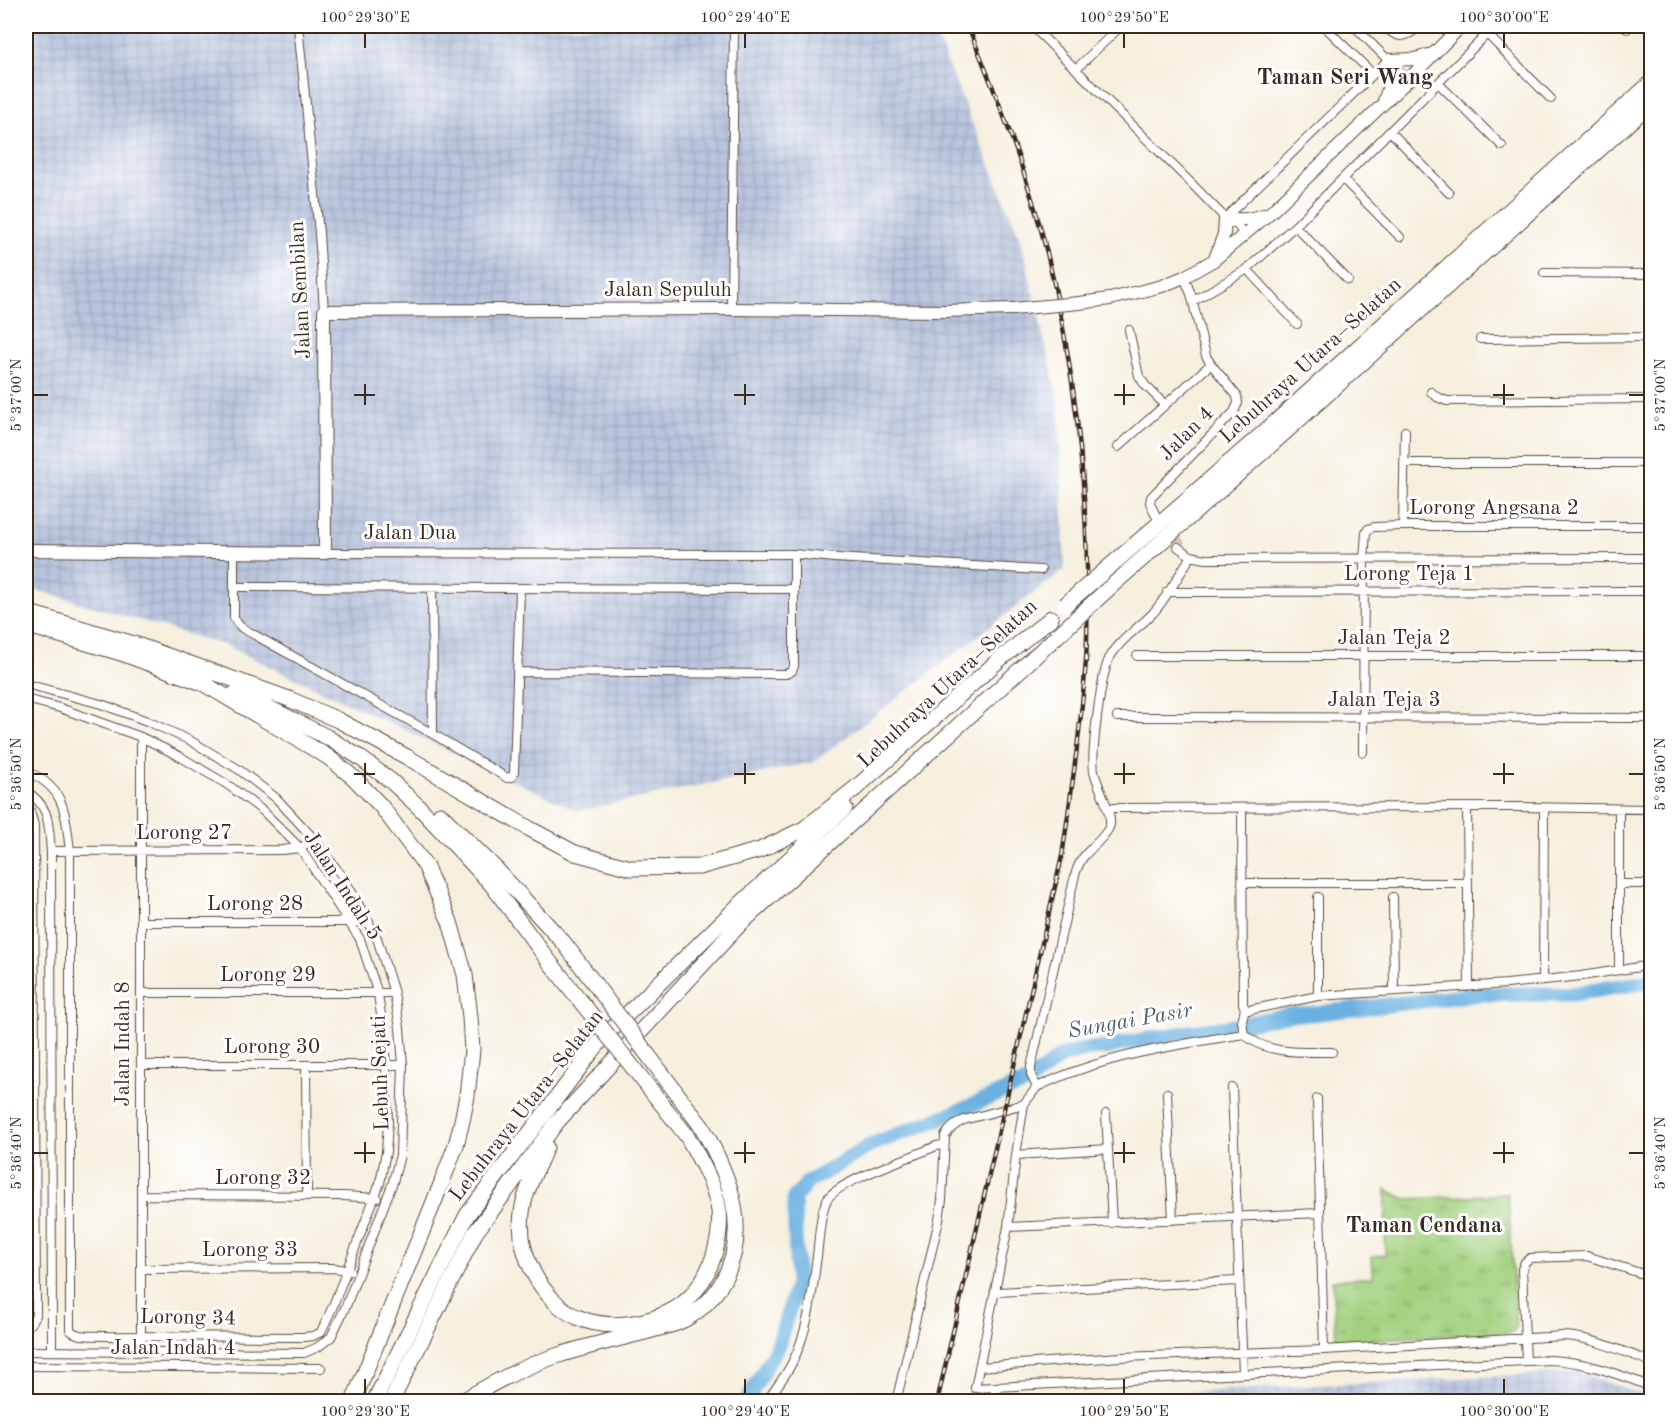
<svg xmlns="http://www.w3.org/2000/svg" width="1677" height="1427" font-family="'Old Standard TT',serif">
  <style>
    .industrial { fill: url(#industrial-grid) }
    .park { fill: url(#park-tufts); stroke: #6f7e4e; stroke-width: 1.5 }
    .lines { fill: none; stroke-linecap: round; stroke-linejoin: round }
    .river { stroke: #6bb1e1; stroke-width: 15 }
    .minor-tunnel { stroke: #d1c8b8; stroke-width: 8; stroke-dasharray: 8 4; stroke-linecap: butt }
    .minor-casing { stroke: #57483b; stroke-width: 10 }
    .secondary-casing { stroke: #57483b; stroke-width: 14 }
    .motorway-casing { stroke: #57483b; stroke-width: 17 }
    .minor { stroke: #fff; stroke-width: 8 }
    .secondary { stroke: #fff; stroke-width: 12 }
    .motorway { stroke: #fff; stroke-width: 15 }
    .rail-casing { stroke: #3b2a1e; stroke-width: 4.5 }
    .rail { stroke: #fff; stroke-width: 2; stroke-dasharray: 7; stroke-linecap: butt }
    .secondary-bridge-casing { stroke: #57483b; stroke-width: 14; stroke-linecap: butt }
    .motorway-bridge-casing { stroke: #57483b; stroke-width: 17; stroke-linecap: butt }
    .secondary-bridge { stroke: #fff; stroke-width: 12 }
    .motorway-bridge { stroke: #fff; stroke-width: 15 }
    .ticks { fill: none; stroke: #3b2a1e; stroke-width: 2 }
    .labels { text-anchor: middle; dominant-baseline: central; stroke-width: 6; stroke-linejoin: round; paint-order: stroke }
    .street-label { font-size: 21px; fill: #3b2a1e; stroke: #fff }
    .neighbourhood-label { font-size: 22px; font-weight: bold; fill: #3b2a1e; stroke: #fff }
    .water-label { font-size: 22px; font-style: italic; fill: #4e606c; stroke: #fff }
    .neatline { fill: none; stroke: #3b2a1e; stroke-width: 2 }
    .ticks-label { font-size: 15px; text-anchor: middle; fill: #3b2a1e }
  </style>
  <defs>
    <pattern id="industrial-grid" width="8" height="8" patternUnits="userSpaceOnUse" patternTransform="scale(1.5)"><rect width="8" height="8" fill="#b9c5de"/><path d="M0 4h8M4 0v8" fill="none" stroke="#a0a9be"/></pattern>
    <pattern id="park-tufts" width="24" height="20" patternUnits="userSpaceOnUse" patternTransform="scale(1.5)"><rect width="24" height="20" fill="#a3d17f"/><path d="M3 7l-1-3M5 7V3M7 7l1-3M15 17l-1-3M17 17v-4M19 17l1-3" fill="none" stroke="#86aa67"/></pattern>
  </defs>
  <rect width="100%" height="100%" fill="#fff"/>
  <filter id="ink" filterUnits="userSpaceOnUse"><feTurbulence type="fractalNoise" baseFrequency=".0167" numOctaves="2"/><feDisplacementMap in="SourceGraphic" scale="12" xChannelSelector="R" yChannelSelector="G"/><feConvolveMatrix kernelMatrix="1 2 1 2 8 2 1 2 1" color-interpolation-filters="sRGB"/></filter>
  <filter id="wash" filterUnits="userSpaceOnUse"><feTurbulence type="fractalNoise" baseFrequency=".008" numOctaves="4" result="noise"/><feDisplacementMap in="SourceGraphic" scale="24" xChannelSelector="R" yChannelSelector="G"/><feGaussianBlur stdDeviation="1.35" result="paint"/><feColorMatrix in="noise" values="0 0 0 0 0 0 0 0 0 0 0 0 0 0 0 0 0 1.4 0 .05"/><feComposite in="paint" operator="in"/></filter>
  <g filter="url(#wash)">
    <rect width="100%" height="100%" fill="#f6efde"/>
    <path class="industrial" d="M26,26H932L1021,240L1058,399L1065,569L814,762L578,811L224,645L26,587Z
      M1577,1372L1651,1397V1401H1020Z"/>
    <path class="park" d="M1386,1189L1405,1199L1508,1194L1516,1328L1513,1332L1339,1341L1336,1338L1332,1280L1373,1277L1372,1256L1385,1255Z"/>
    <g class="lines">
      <path class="river" d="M746,1402L778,1345L797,1284L794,1198L808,1182L873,1144L964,1109L1011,1088L1027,1083L1060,1057L1088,1049L1107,1048L1121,1044L1190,1032L1234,1026L1291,1014H1310L1362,1008L1480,994H1572L1652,981"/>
    </g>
  </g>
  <g filter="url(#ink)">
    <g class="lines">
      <path class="minor-tunnel" d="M1171,528L1182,545"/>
      <defs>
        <path id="minor" d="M298,26L319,233L324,311
          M1032,26L1190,182L1229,222L1237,225L1244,234
          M1324,26L1373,74
          M1354,26L1408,80
          M1384,26C1398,40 1405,39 1420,26
          M1624,26L1627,29
          M1487,34L1551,99
          M1076,69L1121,26
          M1438,83L1502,146
          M1390,131L1449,193
          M1343,179L1400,237
          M1225,218L1388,60
          M1295,226L1348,280
          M1247,269L1297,324
          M1544,273L1652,274
          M1193,301L1246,270L1295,226L1495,26
          M731,309L734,26
          M1129,330L1139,376L1145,385L1164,404
          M1480,339L1652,337
          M1431,392L1437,397L1447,401L1652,399
          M1118,447L1211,364
          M1404,463H1652
          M1156,516L1150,503L1151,497L1234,412L1238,403L1237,396L1211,364L1206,356L1191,294L1184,277
          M1403,526L1405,431
          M1178,547L1191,556L1206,559L1652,558
          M234,553V617L237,623L242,628L433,734L507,778L512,777L514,773L520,588
          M325,553L794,554L835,558L1041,570
          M1191,556C1179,575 1168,596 1153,613C1139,628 1119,640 1109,659C1101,675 1091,753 1094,771C1097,786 1112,811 1110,824C1109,833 1092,847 1085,855C1080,861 1077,868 1075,875L1031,1067V1075L1037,1087L1024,1104L1016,1155L1008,1227L975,1388L1243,1374L1551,1360C1589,1362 1616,1374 1652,1387
          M234,587L794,589
          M432,588L433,734
          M1167,592L1652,591
          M1137,656H1652
          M518,672L786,674L792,671L794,666V554
          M26,684L101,704L147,721L191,741L238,769L276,798L314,839L345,880L377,938L394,993L400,1028L403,1065L400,1155L393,1182L346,1306L331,1337L318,1347L304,1353L26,1351
          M26,699L60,708L141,737L179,756L228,785L263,811L300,848L360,939L378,994L383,1029L386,1065L388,1123L386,1152L380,1183L333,1306L321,1332L313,1336L304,1337L105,1336C94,1335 78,1338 70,1330V851C65,812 66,788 26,771
          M1117,717L1652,718
          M1363,752L1364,559L1366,533L1368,529L1374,527L1403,526H1652
          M26,791C51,807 48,823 51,851L52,1351
          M26,806L30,811L34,825L36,1315L31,1324L26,1327
          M1467,807L1469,987
          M1107,808L1516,807L1652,809
          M1242,808L1243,1004L1245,1009L1249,1010L1318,996L1507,984L1581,976L1652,965
          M1619,809V969
          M51,851L282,850L300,848L314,839
          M1242,883H1468
          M1619,884H1652
          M1318,897V996
          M1393,897L1394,991
          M141,922H369
          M1543,980L1544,808
          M141,993H394
          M1245,1009L1242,1021L1244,1034C1266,1055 1303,1052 1332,1052
          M141,1065H403
          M306,1066L307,1196
          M1037,1087C1102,1056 1174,1045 1244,1034
          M1232,1088L1243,1374
          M1167,1093L1173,1220
          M1317,1099L1324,1350
          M1106,1114L1112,1223
          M1016,1155L1108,1149
          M141,1195L343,1196L377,1198
          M1008,1227L1320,1213
          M141,1269L334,1268L350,1271
          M995,1292L1239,1281
          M141,1351V737
          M1526,1361L1522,1269L1525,1262L1530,1258L1587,1256L1652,1277
          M26,1366L321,1368
          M979,1367L1120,1357L1324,1350L1563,1336C1593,1337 1623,1352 1652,1362
          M766,1402C775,1389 785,1377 792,1363C809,1330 812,1293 817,1256C819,1241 820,1210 828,1198C841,1180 913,1157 936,1146L943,1145
          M896,1402L939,1220L942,1200L945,1136C950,1128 955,1124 964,1120L1024,1104"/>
        <path id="secondary" d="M1384,101C1390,85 1392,76 1388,60L1415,59L1432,54
          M1216,256L1224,234L1225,218C1239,220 1249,220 1263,215
          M1079,303L1110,299L1162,286L1184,277L1214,260L1271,212L1408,80L1461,26
          M26,550L325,553L324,311L731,309L944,311L1013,309"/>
        <path id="motorway" d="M1116,561L1260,436L1652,82
          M1108,589L1272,444L1652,102
          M26,612L137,645L289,699L338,720L407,757L530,829L575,853L631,868L699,867L760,850L804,829L857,787L999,660L1051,618
          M26,625L121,653L208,685
          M201,682L328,757L354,778L381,806L425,865L450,922L465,975L470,1017L472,1050L467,1096L462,1121L456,1145L442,1182L353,1402
          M234,694L259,703L327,737L359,757L391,781L420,808L492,885L545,956
          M440,814L496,869L564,943
          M546,1147C538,1166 527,1186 523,1206C518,1232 523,1254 535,1276C544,1292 560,1310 577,1317C610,1333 667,1322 691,1296C711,1274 722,1240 719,1211C715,1184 700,1160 687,1136
          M374,1402L467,1215L590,1054L603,1038L734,910L845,808
          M391,1402L475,1233L557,1122L739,925L1055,638
          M461,1402C492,1383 522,1367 556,1356C586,1346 618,1339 649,1331C658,1328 670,1326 679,1322C695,1315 711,1301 720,1286C753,1232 730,1177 702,1127"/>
      </defs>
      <use href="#minor" class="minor-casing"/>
      <use href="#secondary" class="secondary-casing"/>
      <use href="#motorway" class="motorway-casing"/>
      <use href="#minor" class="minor"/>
      <use href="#secondary" class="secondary"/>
      <use href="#motorway" class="motorway"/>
      <defs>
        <path id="rail" d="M937,1402L1062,856C1068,818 1073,779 1078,740C1082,706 1086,673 1087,640C1090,511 1078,382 1048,257C1029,178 999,101 968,26"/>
      </defs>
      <use href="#rail" class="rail-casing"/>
      <use href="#rail" class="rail"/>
      <defs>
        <path id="secondary-bridge" d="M1013,309L1079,303"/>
        <path id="motorway-bridge" d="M1065,605L1116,561
          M1055,638L1108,589
          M564,943L702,1127
          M545,956L687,1136"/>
      </defs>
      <use href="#secondary-bridge" class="secondary-bridge-casing"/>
      <use href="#motorway-bridge" class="motorway-bridge-casing"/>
      <use href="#secondary-bridge" class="secondary-bridge"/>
      <use href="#motorway-bridge" class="motorway-bridge"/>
    </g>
  </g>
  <path class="ticks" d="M365,33V48M745,33V48M1124,33V48M1504,33V48M365,384V405M745,384V405M1124,384V405M1504,384V405M33,395H48M354,395H375M734,395H755M1114,395H1135M1493,395H1514M1629,395H1644M365,763V784M745,763V784M1124,763V784M1504,763V784M33,774H48M354,774H375M734,774H755M1114,774H1135M1493,774H1514M1629,774H1644M365,1142V1163M745,1142V1163M1124,1142V1163M1504,1142V1163M33,1153H48M354,1153H375M734,1153H755M1114,1153H1135M1493,1153H1514M1629,1153H1644M365,1379V1394M745,1379V1394M1124,1379V1394M1504,1379V1394"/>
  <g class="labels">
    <g class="street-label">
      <text transform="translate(301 290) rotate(-93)">Jalan Sembilan</text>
      <text x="668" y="290">Jalan Sepuluh</text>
      <text transform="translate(1311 361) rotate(-42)">Lebuhraya Utara–Selatan</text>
      <text transform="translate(1187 434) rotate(-45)">Jalan 4</text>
      <text x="1494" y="508">Lorong Angsana 2</text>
      <text x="410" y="533">Jalan Dua</text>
      <text x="1409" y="574">Lorong Teja 1</text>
      <text x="1394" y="638">Jalan Teja 2</text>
      <text transform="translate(948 684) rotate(-43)">Lebuhraya Utara–Selatan</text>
      <text x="1384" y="700">Jalan Teja 3</text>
      <text x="184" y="833">Lorong 27</text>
      <text transform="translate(342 886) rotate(57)">Jalan Indah 5</text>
      <text x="255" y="904">Lorong 28</text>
      <text x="268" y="975">Lorong 29</text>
      <text transform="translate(123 1044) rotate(-90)">Jalan Indah 8</text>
      <text x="272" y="1047">Lorong 30</text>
      <text transform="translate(381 1073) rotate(-92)">Lebuh Sejati</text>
      <text transform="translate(527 1106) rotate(-52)">Lebuhraya Utara–Selatan</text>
      <text x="263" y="1178">Lorong 32</text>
      <text x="250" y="1250">Lorong 33</text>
      <text transform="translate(188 1318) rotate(1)">Lorong 34</text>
      <text x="173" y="1348">Jalan Indah 4</text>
    </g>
    <g class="neighbourhood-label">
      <text x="1345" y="78">Taman Seri Wang</text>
      <text x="1424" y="1226">Taman Cendana</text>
    </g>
    <g class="water-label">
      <text transform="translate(1130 1021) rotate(-10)">Sungai Pasir</text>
    </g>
  </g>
  <rect width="1677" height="1427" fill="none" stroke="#fff" stroke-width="66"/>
  <rect x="33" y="33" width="1611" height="1361" class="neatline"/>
  <g class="ticks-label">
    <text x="365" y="22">100°29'30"E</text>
    <text x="745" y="22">100°29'40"E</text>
    <text x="1124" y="22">100°29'50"E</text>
    <text x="1504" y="22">100°30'00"E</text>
    <text transform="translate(16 395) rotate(-90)" y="5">5°37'00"N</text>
    <text transform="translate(1660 395) rotate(-90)" y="5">5°37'00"N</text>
    <text transform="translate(16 774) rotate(-90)" y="5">5°36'50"N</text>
    <text transform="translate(1660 774) rotate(-90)" y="5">5°36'50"N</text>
    <text transform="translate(16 1153) rotate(-90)" y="5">5°36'40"N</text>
    <text transform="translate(1660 1153) rotate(-90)" y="5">5°36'40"N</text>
    <text x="365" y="1416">100°29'30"E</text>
    <text x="745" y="1416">100°29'40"E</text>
    <text x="1124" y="1416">100°29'50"E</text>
    <text x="1504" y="1416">100°30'00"E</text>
  </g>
</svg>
